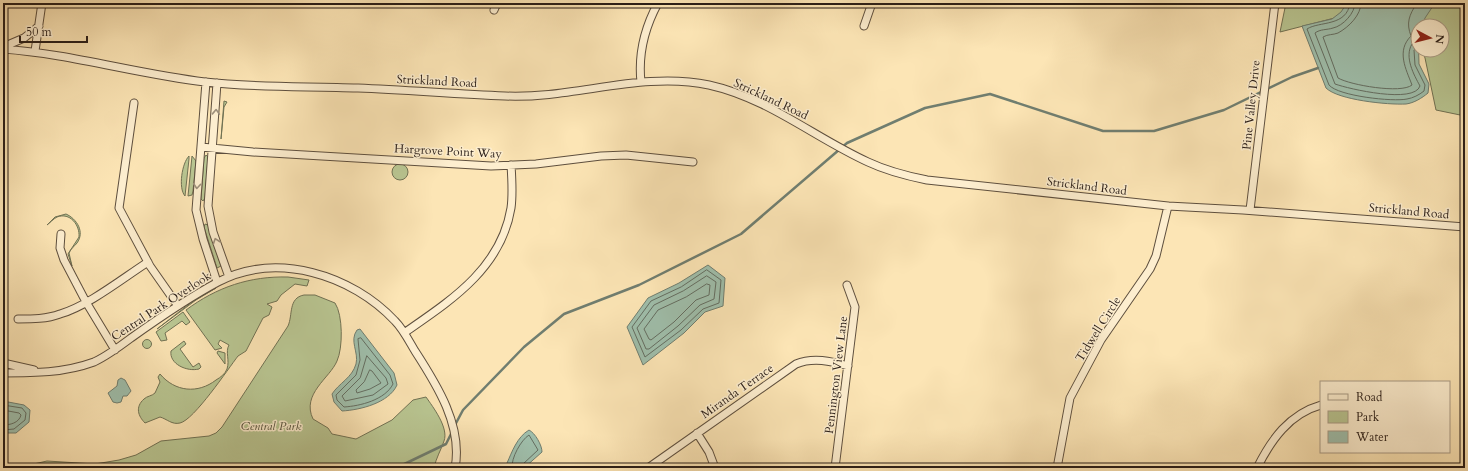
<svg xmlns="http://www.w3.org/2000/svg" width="1468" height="471" font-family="Cardo,serif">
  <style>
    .green { fill: #b9c692; stroke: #717254 }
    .water { fill: #9fbfac; stroke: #707e70 }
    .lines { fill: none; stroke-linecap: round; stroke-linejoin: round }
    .shore { stroke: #646e62; stroke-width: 1 }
    .stream { stroke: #707e70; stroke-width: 2.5 }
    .street-casing { stroke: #5e4f3e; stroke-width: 9 }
    .street { stroke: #fdeecf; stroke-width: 7 }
    .oneway { stroke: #9e907c }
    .labels { text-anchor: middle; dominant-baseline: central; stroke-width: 3; stroke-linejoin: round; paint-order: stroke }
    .street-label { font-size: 12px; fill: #291d17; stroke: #fdeecf }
    .park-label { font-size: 12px; font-style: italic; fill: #54503c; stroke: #fdeecf }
  </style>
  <rect width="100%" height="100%" fill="#fce5b5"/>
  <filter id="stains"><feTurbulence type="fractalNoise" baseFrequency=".005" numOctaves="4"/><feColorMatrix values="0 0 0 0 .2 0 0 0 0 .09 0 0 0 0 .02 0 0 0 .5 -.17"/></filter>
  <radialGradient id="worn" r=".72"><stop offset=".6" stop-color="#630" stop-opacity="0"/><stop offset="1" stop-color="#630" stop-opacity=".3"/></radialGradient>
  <path class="green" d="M1286,3H1465V116L1436,110L1425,58L1422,50H1442V26H1418L1350,14L1280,32Z
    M224,101L227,102L224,107L221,139Z
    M206,155L208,157L205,198L203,201L201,199L204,158Z
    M189,156V159L185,196C178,188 182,163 189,156Z
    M192,156L196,161L193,191L192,195L188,196Z
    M392 172a8 8 0 1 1 16 0a8 8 0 1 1-16 0Z
    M66,214C77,219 85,232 77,243C74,247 71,248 69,253L72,266L68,254L79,237C80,225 70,212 57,217C53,219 50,223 47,225L55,217Z
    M205,224L208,225L221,266L217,268L204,227Z
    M288,277L309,280L307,286L295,284L281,295L277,301L267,304L272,307L269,315L263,318L246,351L238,356C228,369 194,420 180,423C172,425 167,419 160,417L145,423C138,416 135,407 144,399C147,396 152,396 155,393L160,382L158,377L160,374C175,392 198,394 216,380C221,377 225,374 227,369C230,360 225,352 229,345L220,340L218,344L222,348L215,350L186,310C217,287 250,276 288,277Z
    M216,288L196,300L157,329L193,301Z
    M304,295H315L335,303C343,315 343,348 337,361C330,378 301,394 313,419L328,428L332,434L356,439L392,420L413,400L426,397C433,407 449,428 444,441C441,450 436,458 434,468H16L47,461L95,464L119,460L136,455L161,441L209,436L216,433L222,427L288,326C293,315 288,298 304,295Z
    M183,312L190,322L186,325L182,321L165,333L167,340L161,341L156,332Z
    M142.5 344a4.5 4.5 0 1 1 9 0a4.5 4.5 0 1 1-9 0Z
    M184,341L186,344L180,349L193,367L199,363L201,367L199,369C187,372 169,364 171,351Z
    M218,351L225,353V364L217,353Z"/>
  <path class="water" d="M1347,3H1435L1425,18L1422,26H1418L1419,64L1429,84L1428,93C1422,98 1414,103 1406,104C1388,105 1338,100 1326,88L1302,26L1332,19L1341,12Z
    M708,265L725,278L723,306L705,312L684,333L643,365L627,327L648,298L679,283Z
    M360,329L394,373L397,385C389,403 360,410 342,411L334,402L332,394C339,383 352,378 356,364C359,352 349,341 357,330Z
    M121,378L125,380L131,391L127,396H123L121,402L117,403L113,402L108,393L117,386L118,380Z
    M3,401L24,405L30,410L29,422L16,433H3Z
    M529,430C535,433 542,445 542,452L524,468H508L507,463C512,452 517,437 529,430Z"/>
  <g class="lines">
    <path class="shore" d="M1350,3C1347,27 1319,21 1307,29L1329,85C1338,96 1393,102 1407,99C1413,98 1419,95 1424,91L1425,85L1415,65L1414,50L1418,46
      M1355,3C1355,13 1343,26 1333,28C1327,30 1320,29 1315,33L1335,84C1349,89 1414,104 1420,86C1414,75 1404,57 1412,44L1418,41
      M1361,3C1361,15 1349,27 1338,33C1333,35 1328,34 1323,37L1338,78C1350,85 1401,94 1412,85C1406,69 1396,51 1411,36C1406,23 1409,15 1417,3
      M707,270L721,280L719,303L703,309L681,330L645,357L632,327L651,301L681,287Z
      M707,276L716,282L714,299L700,305L678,326L649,349H646L637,328L654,305L683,291Z
      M707,284L710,285L709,295L696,300L674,322L651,340L649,339L644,329L658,310L686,297Z
      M361,338L390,375L393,384C385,400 360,406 344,407L337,400L336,395L356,375L360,360L358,339Z
      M367,356L386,378L388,384L373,395L345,401L342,396L360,378Z
      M370,370L372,371L381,383L370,389L357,393L356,390L364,382Z
      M3,405L22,408L26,413L25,420L14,429L3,430
      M3,410L19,413L21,415C19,423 10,425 3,425
      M512,468C511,458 521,440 529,435L538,450L523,464L522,468"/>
    <path class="stream" d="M455,425L463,410L524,347L564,314L639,285L741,234L847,143L925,108L990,94L1103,131H1154L1224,110L1292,77L1318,68
      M396,468L446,444L452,432"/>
    <defs>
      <path id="street" d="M494,10L497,3
        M864,26L872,3
        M3,47L24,38L39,26
        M3,49C71,54 137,74 205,82C256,88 307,86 358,88C407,90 456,94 505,96C574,99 641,71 709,85C768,98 815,138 868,162C887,171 907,176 927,180L1168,206L1243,210L1465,227
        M35,51L42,3
        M206,82L196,210L203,239L217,282
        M641,82C638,54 645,27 658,3
        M217,83L208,206L213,232L229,277
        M134,103L119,208L150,266L178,306
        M201,147L253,152L491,166L536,164L601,156L626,155L693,162
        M1250,210L1275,3
        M61,234L60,248L64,260L86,302L115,350
        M18,319C32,319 47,319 60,314C88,306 123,278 148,262
        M404,333C450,301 501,269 511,208C513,194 512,180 511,165
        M3,363L34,370
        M3,373C34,373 64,373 94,362C107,356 119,347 131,338C159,318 188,298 218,282C277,251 352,275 395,321C403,329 409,341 415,351C437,385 463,426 455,468
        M697,433L709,452L715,468
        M648,468L796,364C813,357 831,361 848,366
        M835,468L855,307L847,285
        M1057,468L1070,398L1101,340L1150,269L1156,256L1168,206
        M1257,468C1271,440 1289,414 1321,405"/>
    </defs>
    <use href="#street" class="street-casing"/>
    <use href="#street" class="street"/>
  </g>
  <defs><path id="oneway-chevron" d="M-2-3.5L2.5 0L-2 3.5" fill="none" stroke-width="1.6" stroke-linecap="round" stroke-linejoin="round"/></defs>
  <g class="oneway">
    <use href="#oneway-chevron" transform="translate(216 112) rotate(-88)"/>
    <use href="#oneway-chevron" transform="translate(197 186) rotate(95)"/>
    <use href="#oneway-chevron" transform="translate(216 241) rotate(-109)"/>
  </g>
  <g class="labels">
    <g class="street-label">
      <text transform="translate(437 81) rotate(3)">Strickland Road</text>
      <text transform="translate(771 99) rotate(25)">Strickland Road</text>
      <text transform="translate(1251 105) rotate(-84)">Pine Valley Drive</text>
      <text transform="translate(448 151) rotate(3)">Hargrove Point Way</text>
      <text transform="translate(1087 186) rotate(7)">Strickland Road</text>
      <text transform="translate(1409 211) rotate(5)">Strickland Road</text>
      <text transform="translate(161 306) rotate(-33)">Central Park Overlook</text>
      <text transform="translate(1098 329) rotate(-58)">Tidwell Circle</text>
      <text transform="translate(836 375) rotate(-83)">Pennington View Lane</text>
      <text transform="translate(737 391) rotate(-35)">Miranda Terrace</text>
    </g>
    <g class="park-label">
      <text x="271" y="426">Central Park</text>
    </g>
  </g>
  <rect width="1468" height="471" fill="none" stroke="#fce5b5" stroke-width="16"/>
  <rect x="4" y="4" width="1460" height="463" fill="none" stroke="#291d17" stroke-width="2"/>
  <rect x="8" y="8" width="1452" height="455" fill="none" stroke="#291d17"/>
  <rect x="1320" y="381" width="130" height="72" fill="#fdeecf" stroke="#a89a85"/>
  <rect x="1328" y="394" width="20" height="6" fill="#fdeecf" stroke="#a89a85"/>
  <text x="1356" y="401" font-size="12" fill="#291d17">Road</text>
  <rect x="1328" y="411" width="20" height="12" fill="#b9c692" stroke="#a89a85"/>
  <text x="1356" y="421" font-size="12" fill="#291d17">Park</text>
  <rect x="1328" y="431" width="20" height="12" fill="#9fbfac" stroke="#a89a85"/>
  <text x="1356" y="441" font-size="12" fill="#291d17">Water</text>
  <g transform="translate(1430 38) rotate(97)"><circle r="19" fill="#fdeecf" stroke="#a89a85"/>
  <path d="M0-3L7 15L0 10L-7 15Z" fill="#8f2418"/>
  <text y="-6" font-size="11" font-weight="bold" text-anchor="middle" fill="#291d17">N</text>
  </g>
  <path d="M20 36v6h67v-6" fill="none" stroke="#291d17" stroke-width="2"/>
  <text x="26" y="36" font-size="12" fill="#291d17" stroke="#fdeecf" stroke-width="3" paint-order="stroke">50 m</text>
  <rect width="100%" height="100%" filter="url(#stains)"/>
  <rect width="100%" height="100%" fill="url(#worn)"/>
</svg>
